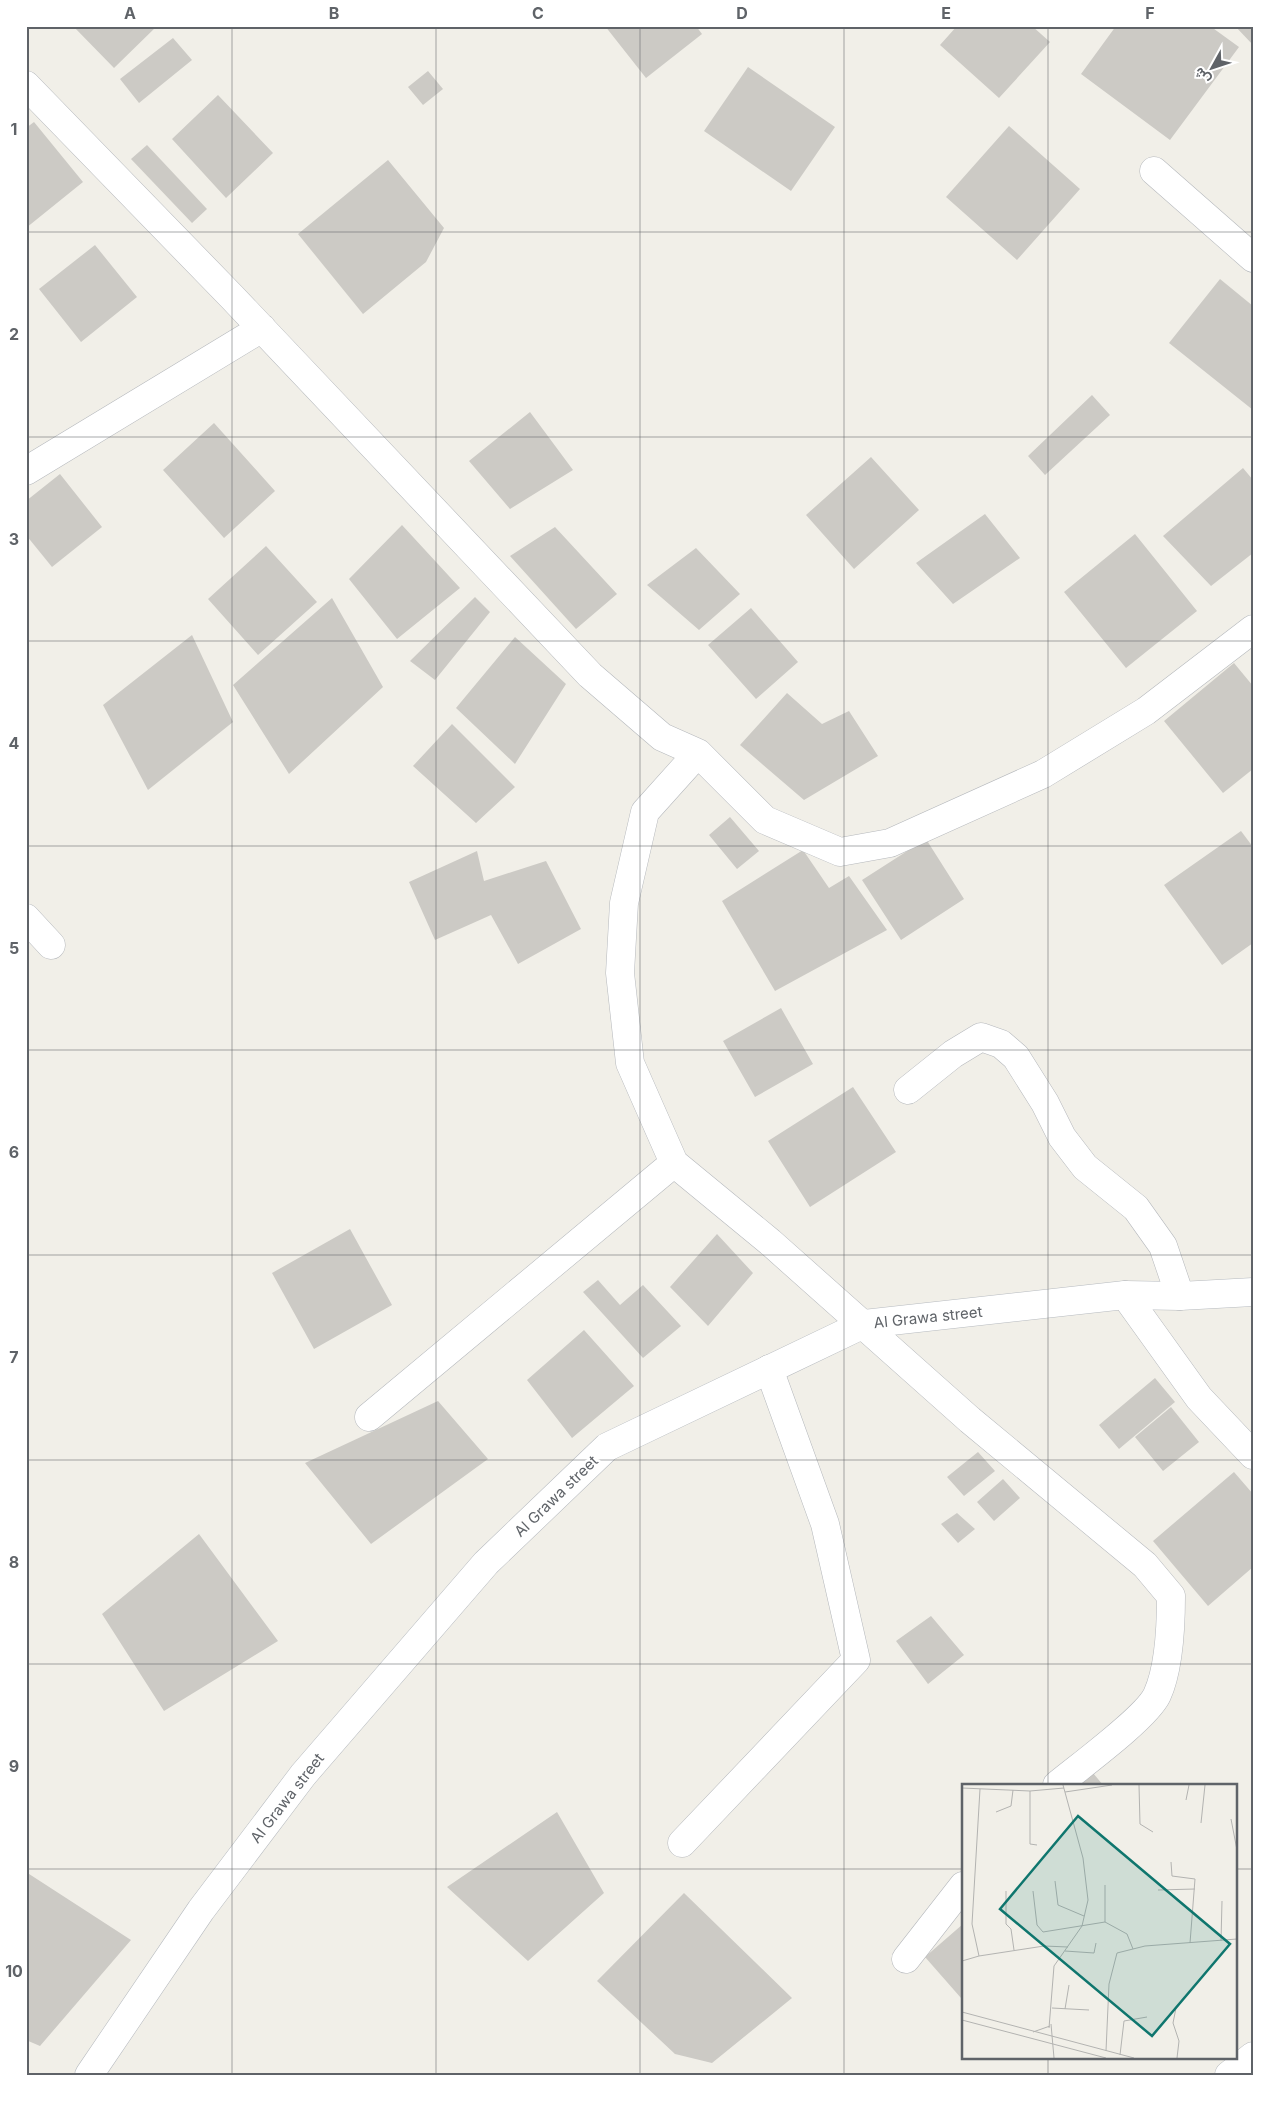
<svg xmlns="http://www.w3.org/2000/svg" width="1279" height="2101" font-family="Inter,Vazirmatn,sans-serif">
  <style>
    .building { fill: #cccac5 }
    .lines { fill: none; stroke-linecap: round; stroke-linejoin: round }
    .street-casing { stroke: #b5b8bc; stroke-width: 29 }
    .secondary-casing { stroke: #b6babf; stroke-width: 29 }
    .street { stroke: #fff; stroke-width: 28 }
    .secondary { stroke: #fff; stroke-width: 28 }
    .grid { fill: none; stroke: #5f6368; stroke-width: 1; stroke-opacity: 0.55 }
    .labels { text-anchor: middle; dominant-baseline: central; stroke-width: 5; stroke-linejoin: round; paint-order: stroke }
    .street-label { font-size: 15px; fill: #5f6368; stroke: #fff }
    .inset-road { fill: none; stroke: #b3b3b1; stroke-width: 1 }
    .view { fill: #0f766e; fill-opacity: 0.15; stroke: #0f766e; stroke-width: 2.5 }
    .inset-edge { fill: none; stroke: #5f6368; stroke-width: 2.5 }
    .neatline { fill: none; stroke: #5f6368; stroke-width: 2 }
    .grid-label { font-size: 16px; text-anchor: middle; font-weight: bold; fill: #5f6368 }
  </style>
  <rect width="100%" height="100%" fill="#f1efe8"/>
  <path class="building" d="M73,26H157L114,68Z
    M605,26H696L702,34L646,78Z
    M957,26H1032L1050,42L999,98L940,45Z
    M1116,26H1210L1239,47L1170,140L1081,74Z
    M1235,26H1253V45Z
    M173,38L192,60L139,103L120,79Z
    M748,67L835,127L791,191L704,131Z
    M428,71L443,89L423,105L408,87Z
    M218,95L273,153L226,198L172,139Z
    M34,122L83,182L26,228V128Z
    M1009,126L1080,189L1017,260L946,197Z
    M147,145L207,209L192,223L131,159Z
    M388,160L444,228L426,262L363,314L298,234Z
    M95,245L137,297L81,342L39,289Z
    M1220,279L1253,306V410L1169,343Z
    M1092,395L1110,415L1045,475L1028,456Z
    M530,412L573,470L510,509L469,461Z
    M214,423L275,491L224,538L163,470Z
    M871,457L919,510L854,569L806,515Z
    M1243,468L1253,480V553L1211,586L1163,536Z
    M60,474L102,527L52,567L26,535V501Z
    M985,514L1020,558L953,604L916,563Z
    M402,525L460,588L397,639L349,579Z
    M555,527L617,594L576,629L510,556Z
    M1135,534L1197,611L1126,668L1064,592Z
    M266,546L317,602L258,655L208,599Z
    M696,548L740,594L699,630L647,585Z
    M475,597L490,612L435,680L410,661Z
    M332,598L383,687L289,774L233,685Z
    M751,608L798,662L756,699L708,645Z
    M192,635L233,722L148,790L103,705Z
    M515,637L566,684L515,764L456,708Z
    M1234,663L1253,686V769L1223,793L1164,721Z
    M787,693L822,724L849,711L878,756L804,800L740,745Z
    M452,724L515,787L476,823L413,766Z
    M730,817L759,851L737,869L709,835Z
    M1241,831L1253,847V943L1222,965L1164,885Z
    M926,839L964,899L901,940L862,880Z
    M803,850L829,888L849,876L887,930L775,991L722,901Z
    M477,851L484,881L546,861L581,929L518,964L491,915L435,940L409,882Z
    M781,1008L813,1064L755,1097L723,1041Z
    M853,1087L896,1152L810,1207L768,1141Z
    M350,1229L392,1305L314,1349L272,1273Z
    M717,1234L753,1273L708,1326L670,1287Z
    M598,1280L620,1305L643,1285L681,1326L643,1358L583,1292Z
    M584,1330L634,1386L572,1438L527,1380Z
    M1155,1378L1175,1402L1119,1449L1099,1425Z
    M438,1401L488,1459L371,1544L305,1463Z
    M1171,1407L1199,1442L1163,1471L1135,1437Z
    M978,1452L995,1471L964,1496L947,1477Z
    M1234,1472L1253,1494V1567L1208,1606L1153,1541Z
    M1003,1479L1020,1498L994,1521L977,1502Z
    M957,1513L975,1529L958,1543L941,1524Z
    M199,1534L278,1641L164,1711L102,1614Z
    M931,1616L964,1655L928,1684L896,1641Z
    M1093,1773L1103,1785H1080Z
    M557,1812L604,1893L528,1961L447,1887Z
    M26,1872L131,1940L40,2046L26,2040Z
    M684,1893L792,1998L712,2063L675,2054L597,1981Z
    M963,1924V1996L961,1998L925,1957Z"/>
  <g class="lines">
    <defs>
      <path id="street" d="M26,85L232,297L590,675L662,737L698,753L765,820L840,852L890,843L1043,774L1146,711L1253,629
        M1154,171L1253,258
        M26,471L262,328
        M698,753L645,812L624,903L620,973L630,1063L674,1163L770,1242L970,1420L1145,1565L1171,1596C1171,1625 1169,1669 1157,1695C1146,1718 1080,1766 1057,1785
        M26,918L51,945
        M908,1090L953,1054L981,1037L1001,1044L1016,1057L1045,1103L1062,1137L1085,1167L1136,1208L1163,1246L1180,1296
        M1125,1295L1199,1398L1253,1455
        M369,1417L674,1163
        M682,1843L856,1660L825,1524L769,1369
        M906,1959L963,1886
        M1229,2075L1253,2056"/>
      <path id="secondary" d="M89,2075L201,1910L303,1775L486,1563L607,1447L864,1324L1125,1295L1180,1296L1253,1292"/>
    </defs>
    <use href="#street" class="street-casing"/>
    <use href="#secondary" class="secondary-casing"/>
    <use href="#street" class="street"/>
    <use href="#secondary" class="secondary"/>
  </g>
  <path class="grid" d="M232,26V2075M436,26V2075M640,26V2075M844,26V2075M1048,26V1785M26,232H1253M26,437H1253M26,641H1253M26,846H1253M26,1050H1253M26,1255H1253M26,1460H1253M26,1664H1253M26,1869H963M1235,1869H1253M1048,2057V2075"/>
  <g class="labels">
    <g class="street-label">
      <text transform="translate(928 1317) rotate(-6)">Al Grawa street</text>
      <text transform="translate(556 1496) rotate(-44)">Al Grawa street</text>
      <text transform="translate(287 1798) rotate(-52)">Al Grawa street</text>
    </g>
  </g>
  <g transform="translate(962 1784)">
    <rect width="275" height="275" fill="#f1efe8"/>
    <path class="inset-road" d="M177,1L178,40L191,48M0,4L68,7L102,4M18,5L10,140L17,172L82,162L106,163M68,7V60L75,61M103,8L150,1M224,16L227,1M34,28L49,22L51,6M269,35L275,66M239,39L243,1M209,78L210,92L233,95L228,159M93,97L96,121L122,132M196,106L233,105M44,107V140L49,145L52,166M71,107L75,141L81,148L143,138L165,150L171,165M143,138V101M259,157L260,117M103,167L132,169L134,159M0,177L17,172M90,224L127,226M214,224L211,239L217,257L215,274M103,225L107,201M0,228L172,274M0,236L144,274M89,240L92,274M87,244L92,182L120,142L126,116L121,74L101,1M71,248L88,242M144,267L147,200L155,169L183,162L275,155M158,271L162,237L185,233"/>
    <path class="view" d="M116,32L268,160L190,252L38,125Z"/>
    <rect width="275" height="275" class="inset-edge"/>
  </g>
  <rect width="1279" height="2101" fill="none" stroke="#ffffff" stroke-width="55"/>
  <g transform="translate(1212 68) rotate(230)" stroke="#ffffff" stroke-width="4" paint-order="stroke">
  <path d="M0-4L9 19L0 12L-9 19Z" fill="#5f6368"/>
  <text y="-8" font-size="14" font-weight="bold" text-anchor="middle" fill="#5f6368">ش</text>
  </g>
  <rect x="28" y="28" width="1224" height="2046" class="neatline"/>
  <g class="grid-label">
    <text x="130" y="19">A</text>
    <text x="334" y="19">B</text>
    <text x="538" y="19">C</text>
    <text x="742" y="19">D</text>
    <text x="946" y="19">E</text>
    <text x="1150" y="19">F</text>
    <text x="14" y="135">1</text>
    <text x="14" y="340">2</text>
    <text x="14" y="545">3</text>
    <text x="14" y="749">4</text>
    <text x="14" y="954">5</text>
    <text x="14" y="1158">6</text>
    <text x="14" y="1363">7</text>
    <text x="14" y="1568">8</text>
    <text x="14" y="1772">9</text>
    <text x="14" y="1977">10</text>
  </g>
</svg>
